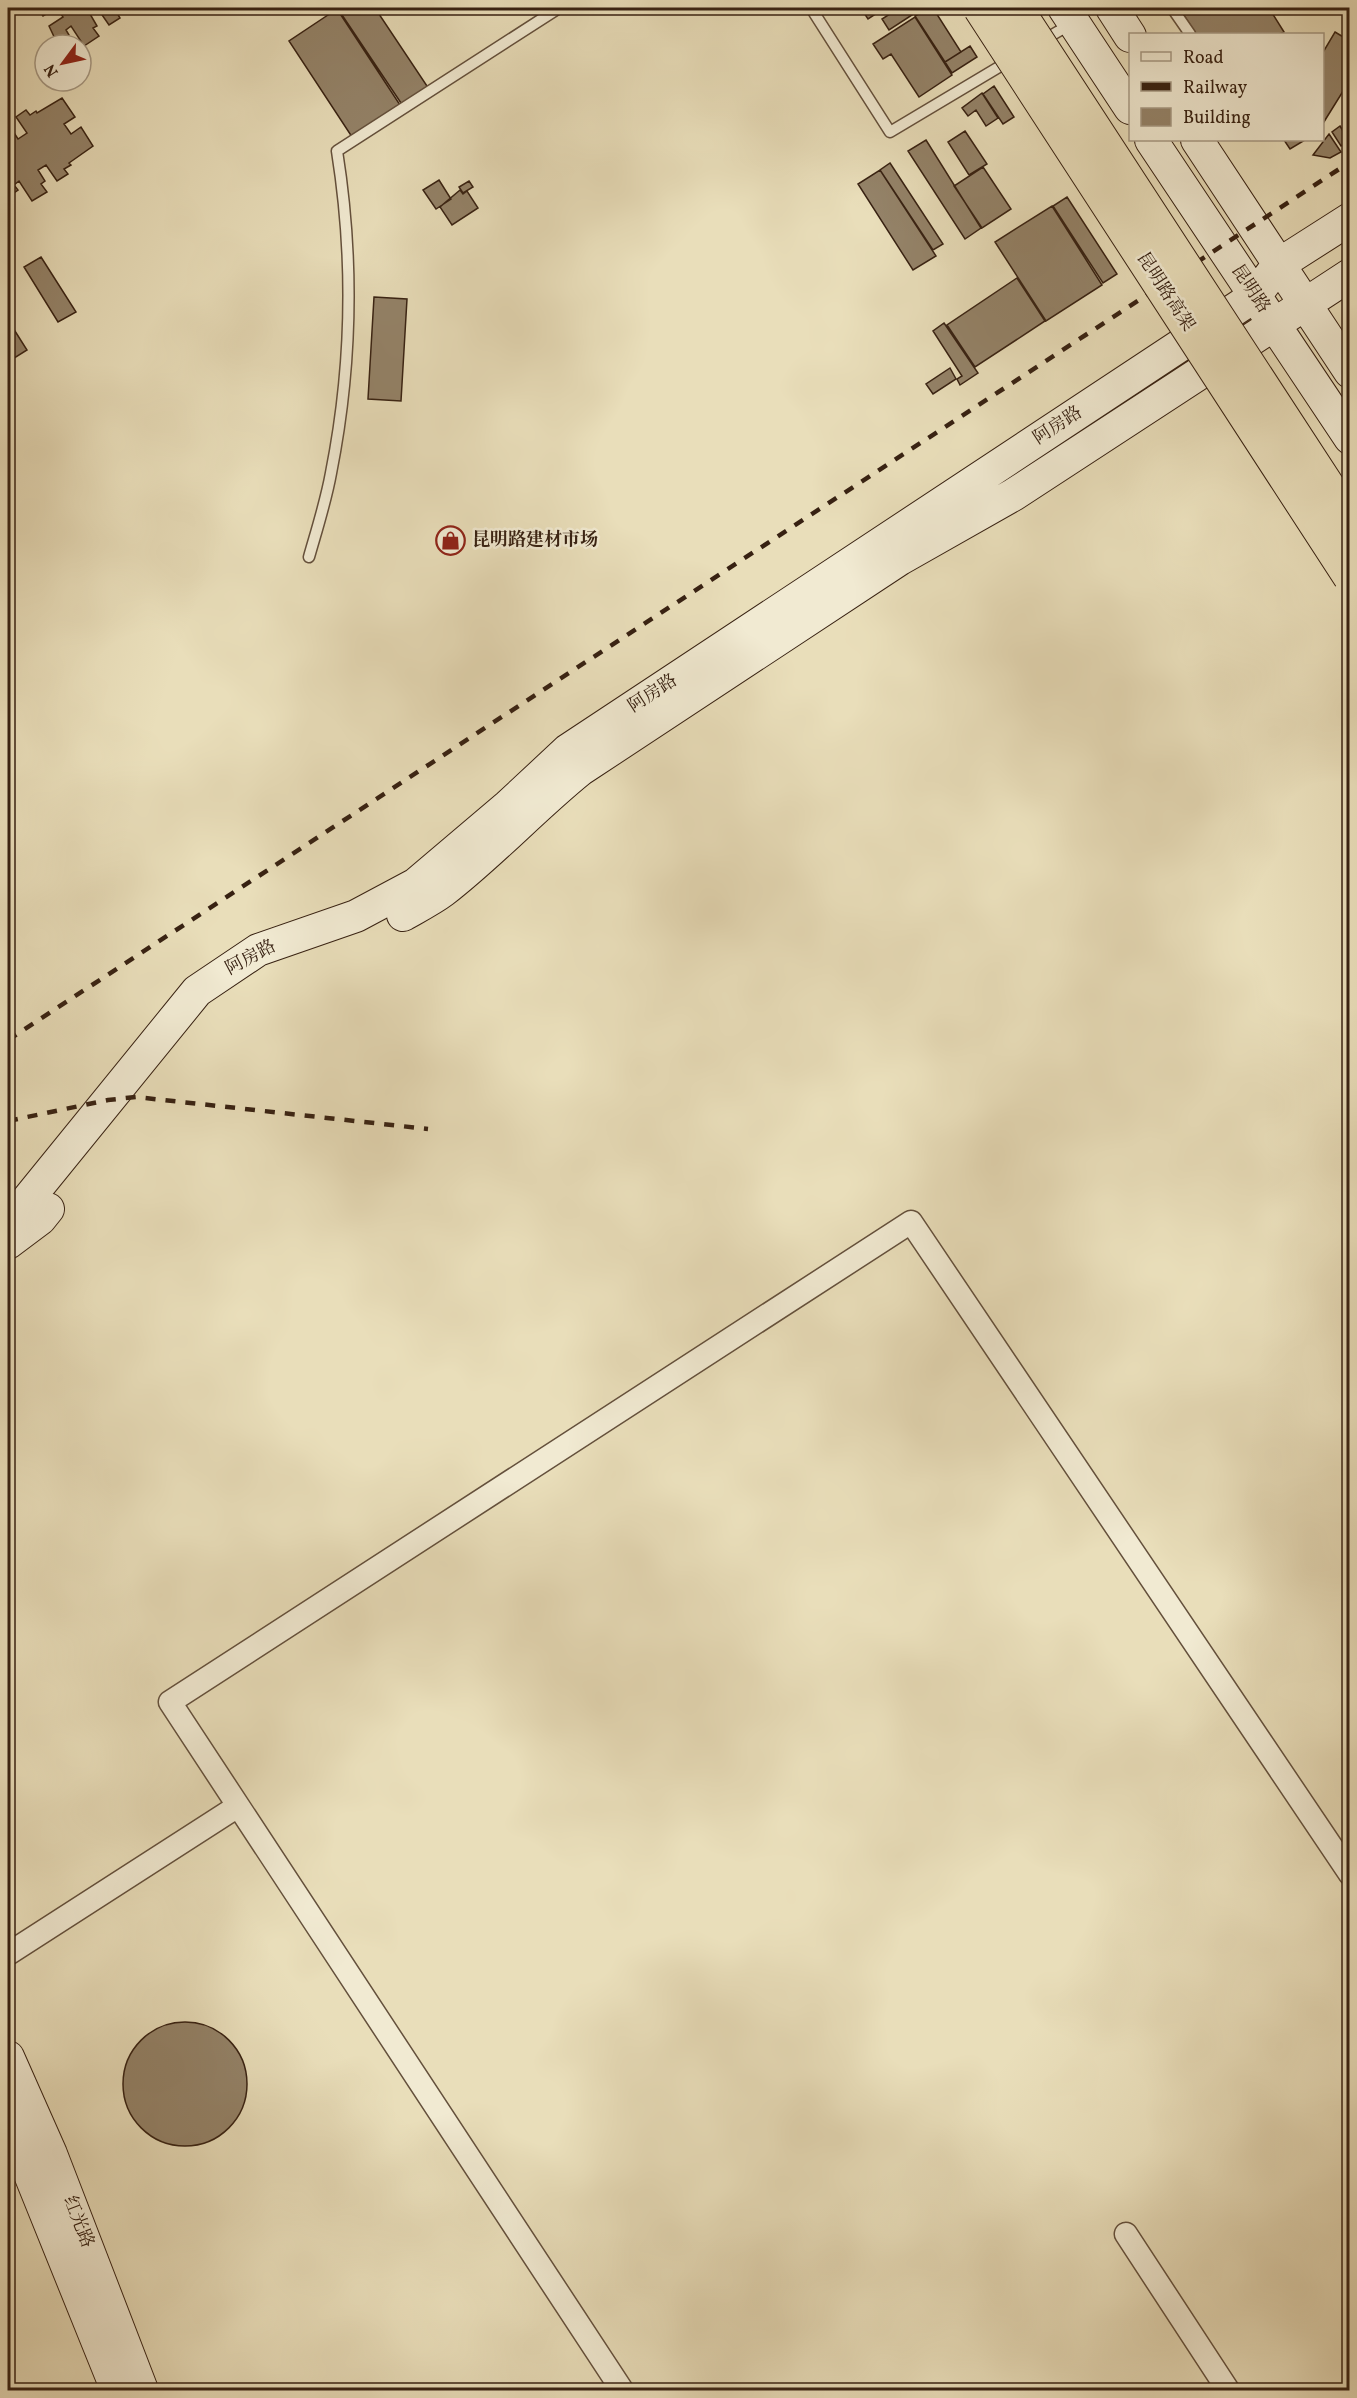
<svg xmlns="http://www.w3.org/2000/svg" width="1357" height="2398" font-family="Vollkorn,'Noto Serif SC',serif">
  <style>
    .building { fill: #948369; stroke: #372112; stroke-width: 1.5 }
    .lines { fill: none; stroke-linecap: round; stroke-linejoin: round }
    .service-casing { stroke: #64503c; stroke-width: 13 }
    .minor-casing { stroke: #64503c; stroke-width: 25 }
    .secondary-casing { stroke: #372112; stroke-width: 34 }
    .service { stroke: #f1ead2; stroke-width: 10 }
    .minor { stroke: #f1ead2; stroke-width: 22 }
    .secondary { stroke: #f1ead2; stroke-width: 32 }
    .rail { stroke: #372112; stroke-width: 4.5; stroke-dasharray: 10 10; stroke-linecap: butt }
    .trunk-bridge-casing { stroke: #372112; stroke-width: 35; stroke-linecap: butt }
    .trunk-bridge { stroke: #e9deba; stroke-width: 33 }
    .labels { text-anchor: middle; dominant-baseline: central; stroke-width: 5; stroke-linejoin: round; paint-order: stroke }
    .street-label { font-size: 18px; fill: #372112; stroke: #f1ead2 }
    .poi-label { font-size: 18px; font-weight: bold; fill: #372112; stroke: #f1ead2; text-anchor: start }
  </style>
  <rect width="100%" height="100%" fill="#e9deba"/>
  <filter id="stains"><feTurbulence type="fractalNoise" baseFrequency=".00333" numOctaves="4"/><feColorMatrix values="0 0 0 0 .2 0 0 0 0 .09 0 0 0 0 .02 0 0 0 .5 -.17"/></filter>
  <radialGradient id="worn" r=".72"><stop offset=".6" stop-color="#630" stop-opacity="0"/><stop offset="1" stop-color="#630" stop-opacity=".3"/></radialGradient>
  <path class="building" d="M34,8H56L43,16L38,9L35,10Z
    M57,8H121L122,10L117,13L120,18L109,25L98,9L90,14L97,26L93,28L99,36L84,46L71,26L66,30L69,35L57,43L49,26L63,17Z
    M340,8H375L429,89L403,106L338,9Z
    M865,8H885L868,19L862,10Z
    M899,8H907L912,15L889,30L882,19Z
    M929,8H933L961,52L945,62L915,16Z
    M1179,8H1269L1284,32L1279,34H1196Z
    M337,9L402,108L354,140L289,41Z
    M915,17L952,75L919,97L891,54L883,59L873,44Z
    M1335,32L1350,41V80L1322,125V54Z
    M970,46L977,57L952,73L945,62Z
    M994,86L1014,117L1003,124L983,94Z
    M982,93L998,118L986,126L976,110L968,116L962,108Z
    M62,98L75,117L64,124L71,134L81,127L93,146L69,163L71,165L64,169L68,174L57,181L46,165L38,170L45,181L41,184L47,192L32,201L19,181L14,185L18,190L8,197V174L12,172L8,165V130L11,128L18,139L27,133L16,117L26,110L30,115L36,111L37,113Z
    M1340,126L1349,141L1341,146L1332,132Z
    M965,131L987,164L969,175L948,142Z
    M1329,134L1341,152L1330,158L1313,155Z
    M926,140L981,228L965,239L908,151Z
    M1284,140H1305L1290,149Z
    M890,163L943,244L933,250L880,170Z
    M983,167L1011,209L982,228L954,186Z
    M880,170L936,256L913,270L858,184Z
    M439,180L451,199L436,209L423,190Z
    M469,181L473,187L463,193L459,187Z
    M460,190L463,194L467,191L478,208L452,225L440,207Z
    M1067,197L1117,274L1103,283L1053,206Z
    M1052,206L1102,285L1046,321L995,242Z
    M41,257L76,312L58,322L24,267Z
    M1017,278L1045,321L975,367L947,325Z
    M374,297L407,299L401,401L368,399Z
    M8,320L27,350L8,362Z
    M944,323L978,373L960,385L957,379L962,376L933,331Z
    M950,368L956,379L933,394L926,384Z
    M123 2084a62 62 0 1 1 124 0a62 62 0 1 1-124 0Z"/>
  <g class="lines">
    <defs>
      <path id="service" d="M811,8L890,132L1009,61
        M1172,8L1190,34
        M1040,42L1071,24
        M309,557C317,529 326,501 331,473C352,367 354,258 337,151L559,8"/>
      <path id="minor" d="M8,1954L238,1806
        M1126,2234L1228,2390
        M622,2390L170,1702L911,1222L1350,1874"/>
      <path id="secondary" d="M1064,8L1130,108
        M1112,8L1130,36
        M1151,140L1350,438
        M1197,140L1350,372
        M403,915C417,907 431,900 443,891C492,853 533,808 580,770L900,559L1013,495L1350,275
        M8,1217L24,1204L197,991L258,950L356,916L416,884L508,806L568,750L1255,296L1278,265L1350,219
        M8,1243L40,1219L48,1209
        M8,2057L51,2154L142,2390
        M8,2120L117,2390"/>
    </defs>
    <use href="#service" class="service-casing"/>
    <use href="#minor" class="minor-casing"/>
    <use href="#secondary" class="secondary-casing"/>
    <use href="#service" class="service"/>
    <use href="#minor" class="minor"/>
    <use href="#secondary" class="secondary"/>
    <path class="rail" d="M8,1040L1350,162
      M8,1121L108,1100L136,1097L428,1129"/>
    <defs>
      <path id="trunk-bridge" d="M980,8L1350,577
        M1016,8L1350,520"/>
    </defs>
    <use href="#trunk-bridge" class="trunk-bridge-casing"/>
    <use href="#trunk-bridge" class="trunk-bridge"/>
  </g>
  <defs>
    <symbol id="shop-ring" viewBox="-11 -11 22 22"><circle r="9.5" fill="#f1ead2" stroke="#8f2418" stroke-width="1.5"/><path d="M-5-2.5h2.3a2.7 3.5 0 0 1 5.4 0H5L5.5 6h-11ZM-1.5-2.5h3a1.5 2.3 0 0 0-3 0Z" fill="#8f2418"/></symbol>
  </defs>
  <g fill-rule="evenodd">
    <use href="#shop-ring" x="434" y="524" width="33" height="33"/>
  </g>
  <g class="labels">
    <g class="street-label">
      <text transform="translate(1250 289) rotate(56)">昆明路</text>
      <text transform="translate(1165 292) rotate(57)">昆明路高架</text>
      <text transform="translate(1058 426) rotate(-33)">阿房路</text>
      <text transform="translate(653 694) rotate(-33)">阿房路</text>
      <text transform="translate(251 958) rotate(-28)">阿房路</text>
      <text transform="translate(78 2222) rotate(69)">红光路</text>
    </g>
    <g class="poi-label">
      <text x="472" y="540">昆明路建材市场</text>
    </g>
  </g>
  <rect width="1357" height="2398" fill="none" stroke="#e9deba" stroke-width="30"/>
  <rect x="9" y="9" width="1339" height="2380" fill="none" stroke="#372112" stroke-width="3"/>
  <rect x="15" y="15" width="1327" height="2368" fill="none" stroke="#372112" stroke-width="1.5"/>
  <rect x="1129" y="33" width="195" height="108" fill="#f1ead2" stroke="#a79a85" stroke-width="1.5"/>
  <rect x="1141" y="52" width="30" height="9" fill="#f1ead2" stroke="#a79a85" stroke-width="1.5"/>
  <text x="1183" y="63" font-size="18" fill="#372112">Road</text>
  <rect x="1141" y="82" width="30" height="9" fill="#372112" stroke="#a79a85" stroke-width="1.5"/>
  <text x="1183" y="93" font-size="18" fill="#372112">Railway</text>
  <rect x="1141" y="108" width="30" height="18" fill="#948369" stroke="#a79a85" stroke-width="1.5"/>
  <text x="1183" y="123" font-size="18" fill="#372112">Building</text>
  <g transform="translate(63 63) rotate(237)"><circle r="28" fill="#f1ead2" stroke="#a79a85" stroke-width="1.5"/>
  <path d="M0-4.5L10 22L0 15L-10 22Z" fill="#8f2418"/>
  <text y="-9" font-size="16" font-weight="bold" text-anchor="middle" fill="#372112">N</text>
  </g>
  <rect width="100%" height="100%" filter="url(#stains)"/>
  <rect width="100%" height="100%" fill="url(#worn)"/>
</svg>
